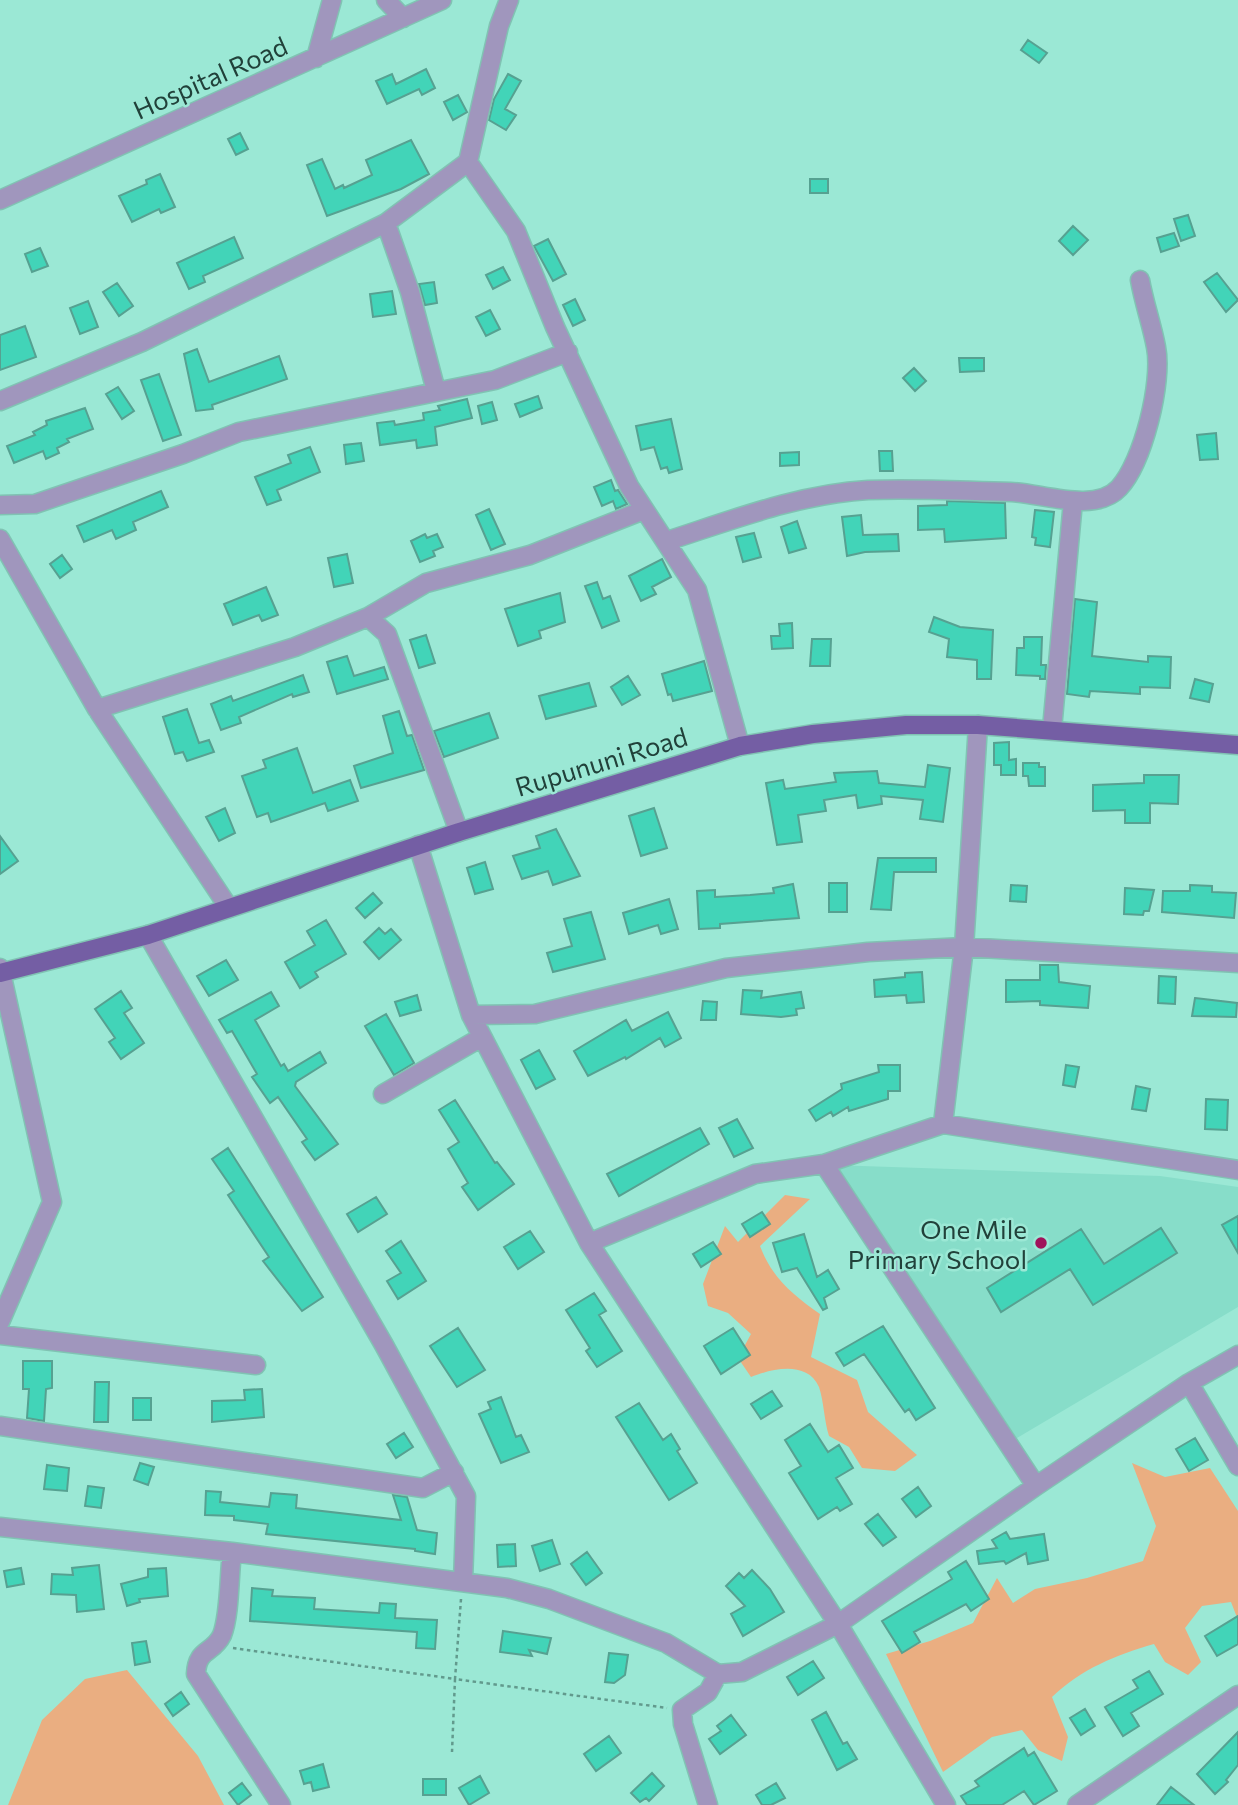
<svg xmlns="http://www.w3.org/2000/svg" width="1238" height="1805" font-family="Commissioner,sans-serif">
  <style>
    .built { fill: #87ddc9 }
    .green { fill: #eaae81 }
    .building { fill: #42d4b8; stroke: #56a191; stroke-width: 2 }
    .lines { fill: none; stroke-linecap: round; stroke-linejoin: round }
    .minor-casing { stroke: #80c3b3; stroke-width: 21 }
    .major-casing { stroke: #80c3b3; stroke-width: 21 }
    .path { stroke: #629a8d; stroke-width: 2.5; stroke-dasharray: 3.5 3.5; stroke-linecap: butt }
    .minor { stroke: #a096bd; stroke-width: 18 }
    .major { stroke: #745ea4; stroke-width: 18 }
    .poi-dot { fill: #a0125a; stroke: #9be8d5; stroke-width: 2.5 }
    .labels { text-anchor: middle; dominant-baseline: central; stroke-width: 5; stroke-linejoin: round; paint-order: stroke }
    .street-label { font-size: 26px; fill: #21413a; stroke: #9be8d5 }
    .poi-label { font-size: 26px; fill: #21413a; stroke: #9be8d5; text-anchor: end }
  </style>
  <rect width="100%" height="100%" fill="#9be8d5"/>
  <path class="built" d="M832,1165L1160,1176L1238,1187V1307L1017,1438Z"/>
  <path class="green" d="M785,1195L810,1199L760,1246C772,1278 793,1295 820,1314L811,1357L857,1380L868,1412L917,1455L895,1471L862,1468L849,1447L829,1436C824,1420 824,1402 819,1387C807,1360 771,1369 751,1377L738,1358L751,1334L728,1313L708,1306L703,1284L725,1226L738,1242Z
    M1132,1463L1165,1477L1210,1468L1238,1511V1620L1231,1602L1202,1606L1185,1628L1201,1662L1188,1675L1165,1662L1154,1644C1116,1655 1081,1669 1052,1697L1068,1737L1062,1761L1038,1750L1022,1730L992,1737L943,1772L886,1654L930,1641L973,1623L997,1578L1013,1603L1035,1589L1087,1578L1143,1561L1156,1526Z
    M127,1670L198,1756L224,1805H8L42,1720L85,1679Z"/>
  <path class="building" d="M1028,40L1047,53L1039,63L1021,50Z
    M426,69L435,88L422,95L419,89L387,104L376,81L392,74L396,84Z
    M508,74L521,81L505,109L516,115L506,130L489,120L494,99Z
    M458,95L467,112L453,120L444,102Z
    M240,133L248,149L236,155L228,139Z
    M411,140L429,174L401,189L327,216L307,165L322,159L335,189L343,185L344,188L372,175L366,160Z
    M160,174L175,207L161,213L159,209L132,222L119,196L147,184L146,180Z
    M810,179H828V193H810Z
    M1188,215L1195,236L1181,241L1174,219Z
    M1073,226L1088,240L1073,255L1059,241Z
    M1174,233L1179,246L1161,252L1157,238Z
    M234,237L243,258L203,276L205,282L189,289L177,263Z
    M548,239L566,274L553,281L534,246Z
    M40,248L48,266L32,272L25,254Z
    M503,267L510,280L493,289L486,275Z
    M1217,273L1238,300L1226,312L1204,282Z
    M434,282L437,303L425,305L419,284Z
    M117,283L133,306L119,316L103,292Z
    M392,291L396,314L373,317L370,294Z
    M575,299L585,320L573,326L563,305Z
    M88,301L98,327L80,334L70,308Z
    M490,310L500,329L486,336L476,317Z
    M25,326L36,357L0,370V335Z
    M197,349L209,382L279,356L287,379L212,405L213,409L196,411L184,354Z
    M959,358H984V371L960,372Z
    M914,368L926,381L915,391L903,378Z
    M159,374L181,435L163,441L141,380Z
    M118,387L134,411L122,419L106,394Z
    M538,396L542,408L520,417L515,404Z
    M467,399L472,418L435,427L437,445L417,448L416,440L380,445L377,423L394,421L395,425L424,420L423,413L440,410L438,406Z
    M492,402L497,420L482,424L478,406Z
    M85,408L93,429L67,439L69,442L57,448L59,453L46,459L43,451L14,463L7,446L35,435L33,432L47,425L46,421Z
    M671,419L682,469L669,473L667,467L661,469L654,447L641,450L636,426Z
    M1216,433L1218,459L1200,460L1197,435Z
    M361,443L364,461L346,464L344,445Z
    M310,447L320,472L277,490L281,500L267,505L255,477L291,463L288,455Z
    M879,451H892L893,471H880Z
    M799,452V465L780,466V453Z
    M611,480L615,491L618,490L627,504L616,509L613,501L602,506L594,487Z
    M161,491L168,507L133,522L136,530L116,539L112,530L84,542L77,526Z
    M947,501L1005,503L1006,538L945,542L944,529L918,530V506L947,505Z
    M489,509L505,544L491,550L476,515Z
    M1035,510L1054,512L1050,547L1035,545L1036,538L1032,537Z
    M861,515L863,535L898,534L899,551L865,552L847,556L842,517Z
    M797,521L806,548L789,553L781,527Z
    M754,533L761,557L743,562L736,537Z
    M425,534L427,538L437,534L443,547L433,551L435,556L420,562L411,541Z
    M347,554L353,583L334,587L328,558Z
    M62,555L72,569L60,578L50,564Z
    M662,559L671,577L652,587L656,594L641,601L629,576Z
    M597,582L603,599L610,596L619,621L602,628L585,586Z
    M266,587L278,615L262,621L259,615L233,625L224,604Z
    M560,593L565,622L539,631L541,638L518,646L505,609Z
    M1075,599L1097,602L1092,656L1148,662V656L1171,657L1170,688L1140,687V694L1090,691L1089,697L1067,694Z
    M934,617L960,627L993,630L991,679H977V660L947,657L949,639L929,632Z
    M792,623L793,648L772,649L771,636H780L779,624Z
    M426,635L435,663L419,668L410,640Z
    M1024,637H1042L1041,665H1046L1045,679H1040V676L1016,675L1017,648H1024Z
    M812,639H831L830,666H810Z
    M347,656L354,676L384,667L388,679L337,694L327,662Z
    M704,661L712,691L673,701L671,694L668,695L662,674Z
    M303,675L309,692L293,697L292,694L239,717L241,723L221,730L211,704L231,696L233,701Z
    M628,676L640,695L622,705L611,687Z
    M1195,679L1213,684L1209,702L1190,698Z
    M589,683L596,706L546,719L539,696Z
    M187,709L199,743L209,740L214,752L187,761L183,752L175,754L163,717Z
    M399,711L407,736L412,735L424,770L361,788L354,766L393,753L383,716Z
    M489,713L498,738L444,757L434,731Z
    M1009,742V760L1016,759V775H1001V765H994V743Z
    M297,748L313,793L350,780L358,801L328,811L325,803L271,822L268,813L257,817L242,776L266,768L263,760Z
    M1023,763H1039V767H1045V786H1029L1028,776H1023Z
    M928,765L950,768L943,822L920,819L923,800L881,796L882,804L858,808L856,795L824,800L826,811L798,815L802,842L777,845L766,783L783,780L785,789L836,782L834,773L877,771L879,783L925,787Z
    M1144,775H1179L1178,804L1150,803V823H1125V810L1093,811V785L1144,783Z
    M225,808L235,833L219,841L206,817Z
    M654,808L667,848L641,856L629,816Z
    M556,829L580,876L553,885L548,871L522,879L513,856L540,848L536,836Z
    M0,836L18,861L0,874Z
    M878,858H936V872H894L891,910L871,909Z
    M485,862L493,889L475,894L467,868Z
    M829,883H847V912H829Z
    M793,884L799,918L720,924V928L699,929L697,891L715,890V897L750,895L774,893L773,888Z
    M1011,885L1027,886L1026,902L1010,901Z
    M1190,885L1212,886V892L1236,893L1234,918L1162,912L1163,891H1190Z
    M1125,888L1154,890L1149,911H1144L1143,915L1124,914Z
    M373,893L382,903L365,918L356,908Z
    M669,899L678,929L661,934L658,925L629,934L623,913Z
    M591,912L605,959L553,972L547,953L572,946L564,919Z
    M326,920L346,954L315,972L318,977L300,988L285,962L315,945L307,931Z
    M379,928L385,934L391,929L401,940L379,959L364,942Z
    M226,960L238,980L209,996L197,976Z
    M1040,965H1058L1059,982L1090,986L1088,1008L1040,1005V1001L1006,1002V980H1040Z
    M922,972L924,1002L907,1003L906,995L875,997L874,980L905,977V973Z
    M1159,976L1176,977L1175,1004L1158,1003Z
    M743,990L762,991L761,998L801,992L804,1008L796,1009L797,1015L781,1017L741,1014Z
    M121,991L132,1008L124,1013L144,1043L121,1059L109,1042L115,1038L95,1009Z
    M271,992L279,1006L255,1020L281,1066L284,1064L288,1071L320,1052L326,1063L296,1082L295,1086L338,1144L315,1160L302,1142L307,1139L278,1097L270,1103L252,1077L257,1074L232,1031L227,1033L219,1020Z
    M417,995L421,1010L400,1016L395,1002Z
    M1195,998L1237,1003L1236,1017L1192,1016Z
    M703,1001L717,1002L716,1020H701Z
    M668,1012L681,1038L665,1047L660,1038L626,1059L625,1057L588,1076L574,1051L626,1020L632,1031Z
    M386,1014L414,1063L394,1075L365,1026Z
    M539,1050L555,1079L536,1089L521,1060Z
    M878,1065H900V1091H888V1099L849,1111L848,1107L833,1116L831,1112L816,1121L809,1110L842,1089L841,1084L879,1072Z
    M1066,1065L1079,1067L1075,1087L1063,1085Z
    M1136,1086L1150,1089L1146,1111L1132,1109Z
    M1206,1099L1228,1100L1227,1130L1205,1129Z
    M455,1100L495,1163L497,1162L514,1184L478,1210L462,1187L468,1183L448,1149L459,1142L439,1110Z
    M737,1119L753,1148L734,1157L719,1128Z
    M700,1128L709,1144L619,1196L607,1174Z
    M228,1148L323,1297L302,1311L263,1261L269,1257L228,1195L234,1191L212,1159Z
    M376,1197L387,1214L358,1232L347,1214Z
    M762,1212L770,1224L750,1237L742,1224Z
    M1238,1216V1253L1222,1225Z
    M1161,1228L1177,1253L1093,1305L1070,1269L1001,1312L987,1288L1081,1229L1104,1264Z
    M530,1231L544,1252L518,1269L504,1247Z
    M804,1234L817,1277L828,1270L839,1289L824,1298L827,1308L823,1310L797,1268L782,1272L773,1243Z
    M401,1241L426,1281L398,1299L387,1281L401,1273L386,1251Z
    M713,1242L721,1254L701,1267L693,1254Z
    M594,1293L606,1311L599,1315L622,1351L597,1367L586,1351L590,1348L566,1310Z
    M883,1326L935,1408L916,1420L909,1409L905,1412L864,1354L844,1366L836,1353Z
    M458,1328L485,1370L457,1387L430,1346Z
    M733,1328L750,1355L721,1374L704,1346Z
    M23,1361H52V1388L46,1389L44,1421L27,1418L29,1389H23Z
    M95,1382H109L108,1422H94Z
    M262,1389L264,1417L212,1422V1401L245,1400L244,1390Z
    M772,1391L782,1406L761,1419L751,1404Z
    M501,1397L516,1437L521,1435L529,1452L501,1463L479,1414L491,1409L488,1402Z
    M133,1398H151V1420H133Z
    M639,1403L663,1440L671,1434L680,1449L677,1451L697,1483L669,1500L616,1417Z
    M810,1424L828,1452L839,1445L853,1468L836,1478L852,1504L840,1511L837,1507L818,1519L789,1473L801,1466L785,1440Z
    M404,1433L413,1447L396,1458L387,1444Z
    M1195,1438L1208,1460L1189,1471L1176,1449Z
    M140,1463L154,1467L148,1485L134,1480Z
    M47,1465L69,1468L67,1491L44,1489Z
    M88,1486L104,1488L101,1508L85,1506Z
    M918,1487L931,1506L916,1517L902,1499Z
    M206,1491L221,1492L220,1502L269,1507L271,1493L297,1495L296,1508L401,1520L393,1495L407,1497L417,1530L437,1533L435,1554L415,1551V1549L266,1534L268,1524L234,1520V1516L205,1515Z
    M878,1514L896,1537L883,1546L865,1524Z
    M1006,1532L1010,1539L1044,1534L1048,1560L1028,1564L1026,1553L1006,1564L1004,1561L979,1564L977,1551L997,1548L992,1540Z
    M552,1540L560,1564L540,1571L532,1546Z
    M515,1544L516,1566L498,1567L497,1545Z
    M587,1552L602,1573L586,1585L571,1564Z
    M966,1561L989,1599L971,1611L966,1604L914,1632L920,1642L902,1653L882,1621L952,1579L948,1572Z
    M99,1565L104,1609L77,1612L76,1595L51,1594L52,1574L73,1575L72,1568Z
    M21,1568L24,1584L7,1587L4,1571Z
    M166,1568L168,1596L139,1599L140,1602L127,1606L121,1584L148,1577V1569Z
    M752,1570L770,1589L784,1612L743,1636L731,1614L745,1606L726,1586L739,1573L744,1578Z
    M252,1588L273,1590L272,1596L315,1598L314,1609L379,1613L380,1603L396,1604L395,1618L437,1620L435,1649L416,1648L417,1632L250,1621Z
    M1238,1616V1644L1217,1656L1205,1636Z
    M503,1631L551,1638L547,1654L529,1650L532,1656L500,1652Z
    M146,1641L150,1662L135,1665L132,1643Z
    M609,1653L628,1655L625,1675L614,1683L605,1682Z
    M813,1661L824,1678L798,1695L787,1677Z
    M1149,1671L1163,1694L1131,1713L1139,1726L1123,1736L1105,1707L1138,1688L1133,1680Z
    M181,1692L189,1704L173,1716L165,1704Z
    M1085,1709L1095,1726L1081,1735L1070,1718Z
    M826,1712L843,1744L847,1742L857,1759L837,1770L812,1720Z
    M731,1715L746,1735L720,1754L709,1739L721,1731L717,1726Z
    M1238,1732V1765L1226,1780L1228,1782L1215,1794L1197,1774Z
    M609,1736L621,1753L596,1771L584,1754Z
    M1024,1748L1028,1756L1034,1752L1057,1791L1034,1805L1024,1791L1002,1805H967L961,1796L979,1786L975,1781Z
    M323,1764L329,1787L313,1791L311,1782L304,1784L300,1771Z
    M652,1773L664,1786L649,1801L646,1798L640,1802L631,1793Z
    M480,1776L489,1793L469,1805L459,1788Z
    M423,1779H446V1795H423Z
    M242,1783L251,1795L238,1805L229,1793Z
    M776,1783L785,1798L771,1805H762L756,1795Z
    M1171,1787L1194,1805H1157Z"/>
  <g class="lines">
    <defs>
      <path id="minor" d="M386,0L403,18
        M509,0L499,26L468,162L516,231L555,327L629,486L697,590L740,746
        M316,58L332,0
        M0,200L442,0
        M386,223L410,292L436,391
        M0,401L142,342L386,223L468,162
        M0,505L35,504L183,454L239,432L495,380L568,352
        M0,539L97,709L229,908
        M667,541C732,520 799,494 868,490C915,488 963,491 1011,492C1041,493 1095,514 1119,488C1143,462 1163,382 1156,347C1152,325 1144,303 1140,280
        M368,617L426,583L530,555L644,510
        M97,709L295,647L368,617L387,634L459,832
        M1052,729L1073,501
        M418,845L471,1015L589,1243L838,1624L946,1805
        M148,935L384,1345L466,1496L463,1582
        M0,968L52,1202L0,1322
        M471,1015L535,1014L726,968L868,952L964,947L1238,963
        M383,1094L482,1037
        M943,1124L964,947L978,725
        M824,1164L1036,1486
        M589,1243L755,1174L824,1164L943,1124L1238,1170
        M0,1335L256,1365
        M1189,1383L1238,1466
        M0,1426L423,1488L454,1472
        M0,1527L232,1552L507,1588L549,1599L666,1643L718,1674L742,1672L838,1624L1036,1486L1189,1383L1238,1355
        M232,1552C229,1575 230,1615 222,1635C213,1654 197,1648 196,1674L281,1805
        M708,1805L683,1724L682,1710L708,1692L718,1674
        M1077,1805L1238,1695"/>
      <path id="major" d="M0,973L148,935L459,832L740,746L813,734L906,725H978L1238,745"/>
    </defs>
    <use href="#minor" class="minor-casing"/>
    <use href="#major" class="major-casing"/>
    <path class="path" d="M461,1599L455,1679L667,1708
      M233,1648L455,1679L452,1752"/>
    <use href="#minor" class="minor"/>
    <use href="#major" class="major"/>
  </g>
  <circle class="poi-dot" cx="1041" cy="1243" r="7"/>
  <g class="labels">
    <g class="street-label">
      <text transform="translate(210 77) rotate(-24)">Hospital Road</text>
      <text transform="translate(601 761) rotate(-17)">Rupununi Road</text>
    </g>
    <g class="poi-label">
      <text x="1027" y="1228">One Mile<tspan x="1027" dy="30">Primary School</tspan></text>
    </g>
  </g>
</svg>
